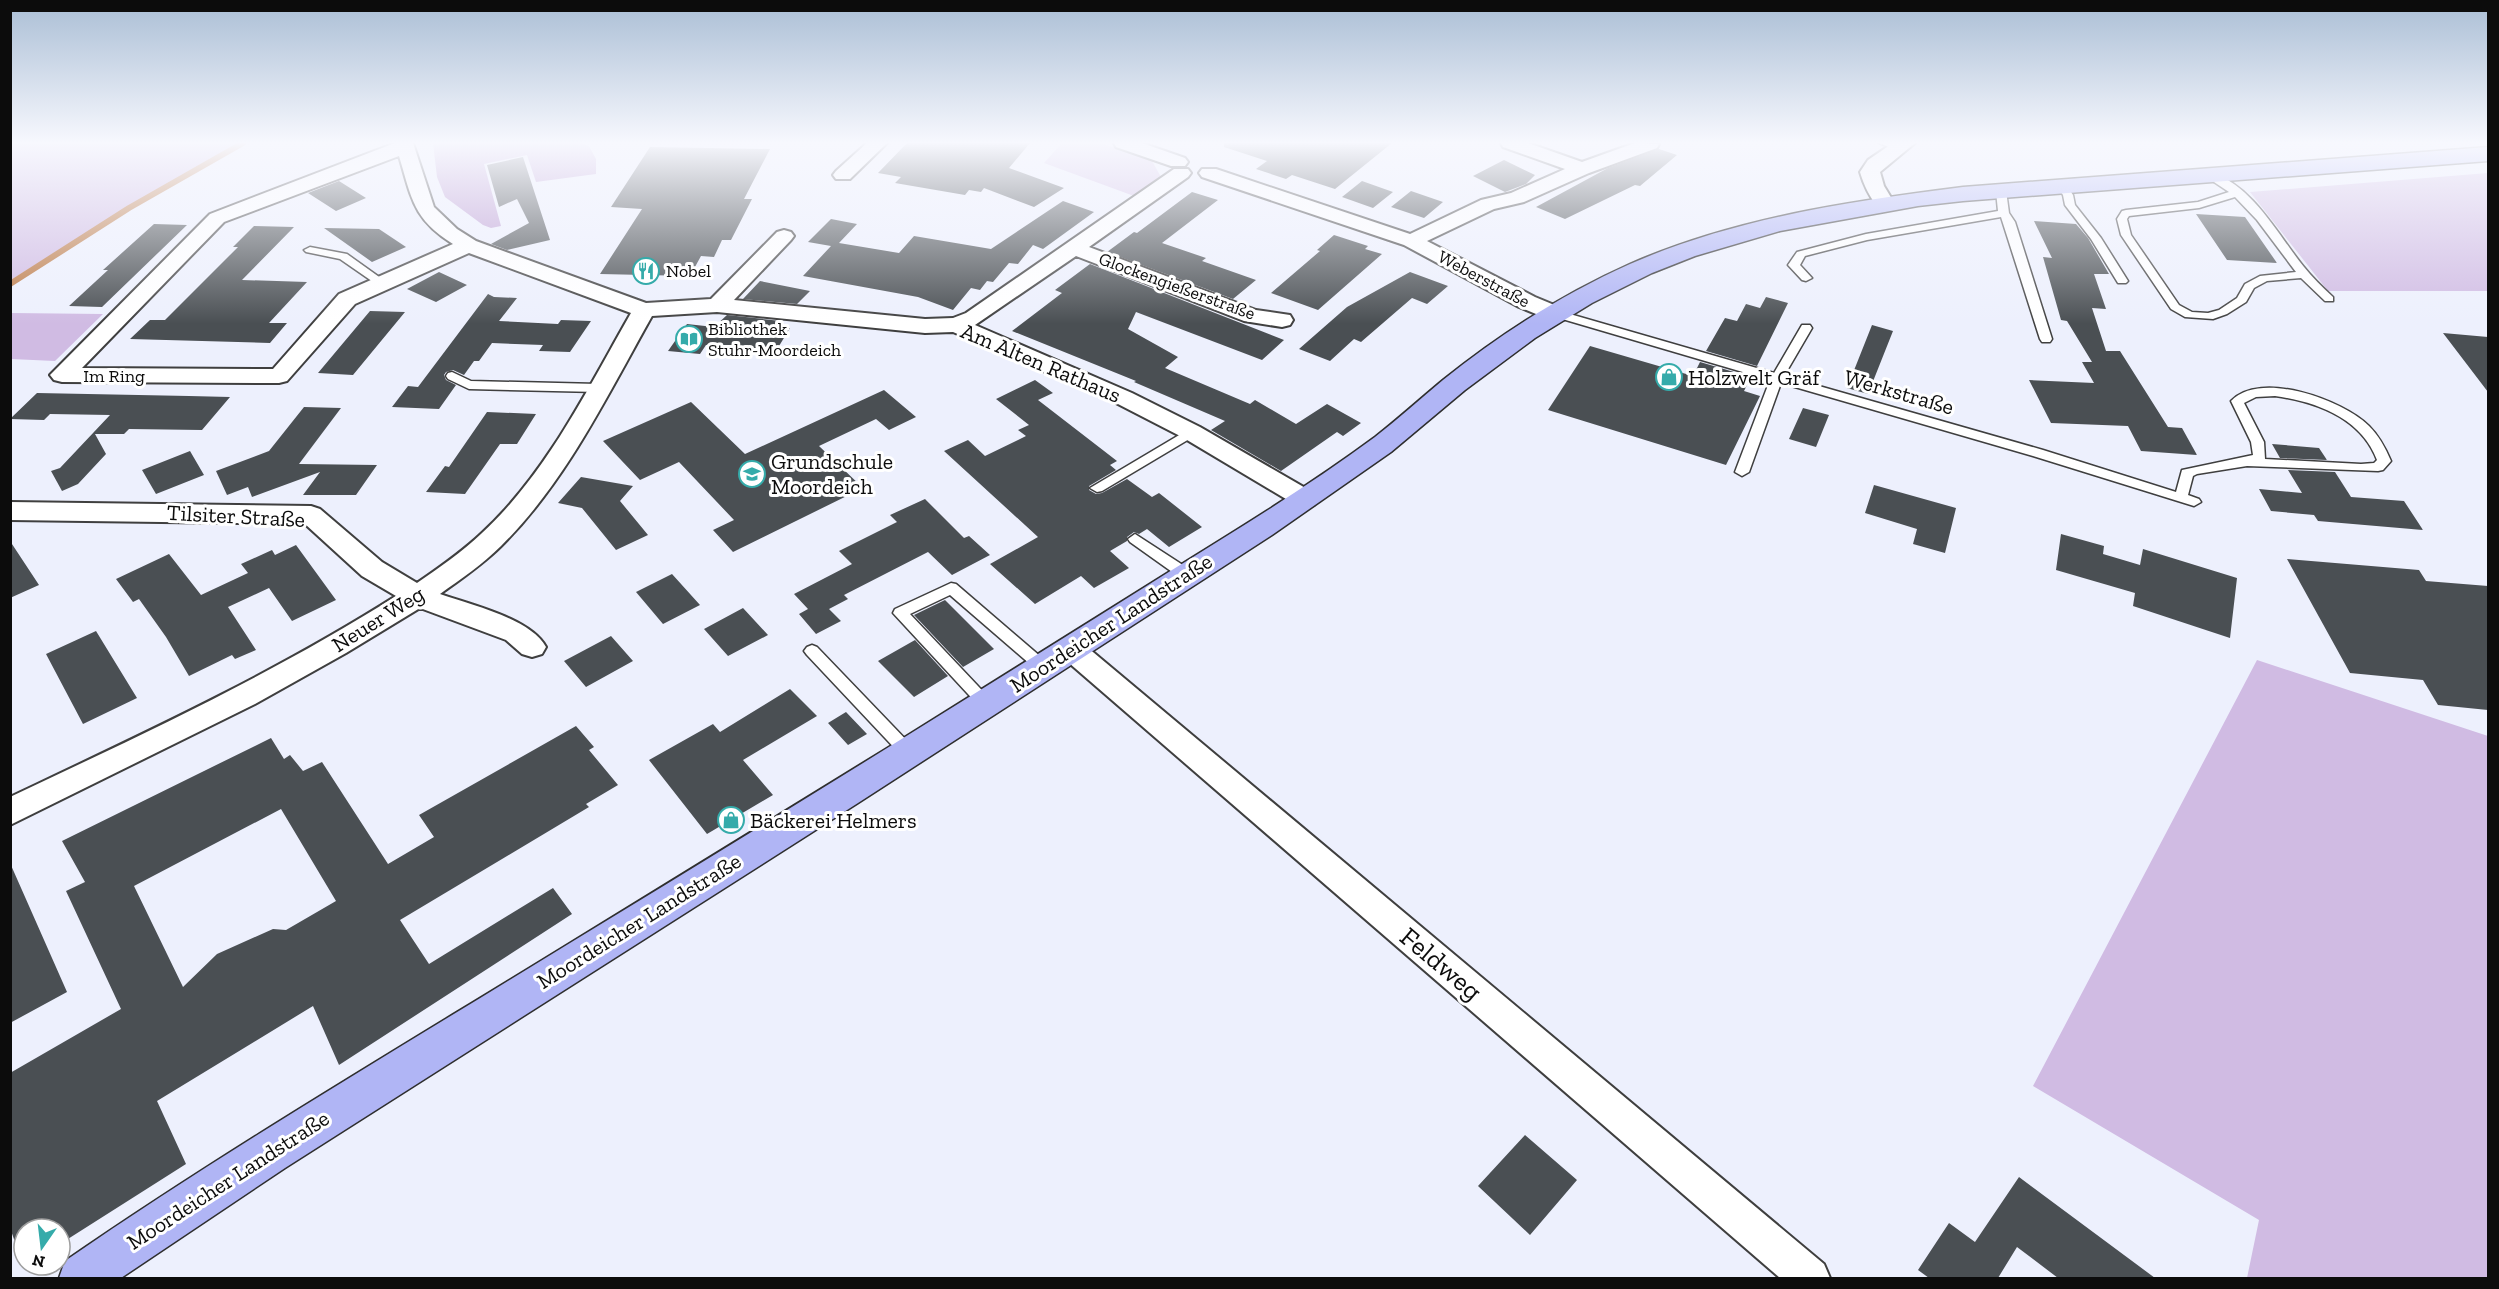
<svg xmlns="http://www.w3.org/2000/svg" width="2499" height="1289" font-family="'Zilla Slab',serif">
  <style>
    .green { fill: #d0bbe3 }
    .forest { fill: #bc9cd2 }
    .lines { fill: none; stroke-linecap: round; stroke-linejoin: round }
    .stream { stroke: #bd7b47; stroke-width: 6 }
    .building { fill: #4a4f53; fill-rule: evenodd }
    .service-casing { stroke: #3f3f3f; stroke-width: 3 }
    .minor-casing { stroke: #3f3f3f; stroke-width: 4 }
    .secondary-casing { stroke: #2e2e2e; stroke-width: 3 }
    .service { fill: #fff; fill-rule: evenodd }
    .minor { fill: #fff; fill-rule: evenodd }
    .secondary { fill: #b0b5f5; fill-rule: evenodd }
    .labels { text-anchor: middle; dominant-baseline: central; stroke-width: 6; stroke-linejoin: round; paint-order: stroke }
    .far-poi-label { font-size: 18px; fill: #0c0c0c; stroke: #fff; text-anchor: start }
    .far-street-label { font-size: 18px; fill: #0c0c0c; stroke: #fff }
    .street-label { font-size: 22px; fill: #0c0c0c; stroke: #fff }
    .poi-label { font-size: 22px; fill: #0c0c0c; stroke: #fff; text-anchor: start }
    .near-street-label { font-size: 27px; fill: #0c0c0c; stroke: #fff }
  </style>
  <rect width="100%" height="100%" fill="#edf0fd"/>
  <path class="green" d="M11,143H240L132,204L11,280Z
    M1062,143H1101L1152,161L1161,177L1134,196L1044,163Z
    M2488,173V291H2328L2250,192Z
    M11,313L103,314L55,361L11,359Z
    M2257,660L2488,736V1278H2247L2259,1220L2033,1086Z"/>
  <path class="forest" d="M433,143H582L589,146L596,159V174L536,182L527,155L484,164L501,226L491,228L483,225L445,197L437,177Z"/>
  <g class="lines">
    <path class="stream" d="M10,284L129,208L243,143"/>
  </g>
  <path class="building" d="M907,143H1030L1009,168L1064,188L1034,207L984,188L981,192L969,190L965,195L895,183L901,177L878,173Z
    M1224,143H1392L1335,189L1292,175L1286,179L1256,169L1267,161L1224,147Z
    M650,147L770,149L744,199H752L731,240H722L714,257L701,256L690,276L600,274L642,209L611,207Z
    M1659,149L1677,155L1640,186L1635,185L1565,219L1536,207L1608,168Z
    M523,157L550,240L507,250L491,244L529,223L517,199L499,207L487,165Z
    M1504,160L1535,175L1526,184L1505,192L1473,176Z
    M339,181L366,198L336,211L308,193Z
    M1362,181L1393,192L1373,208L1342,197Z
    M1411,191L1443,202L1424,218L1391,207Z
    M1192,192L1218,200L1162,243L1206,258L1202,261L1256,280L1233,299L1107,252L1134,232L1137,233Z
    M1063,201L1094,212L1043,249L1033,245L1018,264L1009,263L993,282L987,281L980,290L971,288L953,310L918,297L803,276L831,246L808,242L831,219L857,224L839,243L899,253L914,236L991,249Z
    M2196,214L2245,217L2277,263L2227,260Z
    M2034,221L2076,224L2088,238L2109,274H2094L2106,309L2092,308L2106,351H2120L2168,427L2182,428L2197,455L2141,451L2128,426L2051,423L2029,380L2094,383L2082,362H2092L2067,321L2061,320L2043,257L2052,258Z
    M154,224L187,225L102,307L69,306L108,270H103Z
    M254,226L294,227L242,280L307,282L269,323H287L270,343L130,339L150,320H165L238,247H233Z
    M324,228L379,229L406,247L372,262Z
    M1334,235L1368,246L1365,249L1382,254L1318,310L1271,293L1320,251L1317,250Z
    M1090,264L1284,340L1262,360L1136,312L1128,329L1178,357L1165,368L1250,404L1255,400L1296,424L1327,404L1361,423L1343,436L1337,432L1281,471L1211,430L1225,421L1134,382L1136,381L1012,331L1062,293L1055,290Z
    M439,272L467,285L436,302L407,289Z
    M1410,272L1448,286L1427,304L1412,298L1361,342L1354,339L1330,361L1299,349L1347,307Z
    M760,281L810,291L797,304L743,299Z
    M488,294L494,297L517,298L499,321L558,324L561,320L591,321L570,352L539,351L543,345L492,343L479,361H474L464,375L453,370L446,372L444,375L446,380L456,385L439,409L392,407L408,386L418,387Z
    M1766,297L1788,303L1757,366L1706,351L1725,318L1737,321L1746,304L1760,308Z
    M370,311L405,312L353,375L318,373Z
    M727,315L781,321L776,327L790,328L776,351L706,345L700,354L668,351L687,324L714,327Z
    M1872,325L1893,331L1868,394L1847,388Z
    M2443,333L2488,337V392Z
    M1590,346L1693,376L1700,362L1751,377L1744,391L1760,396L1726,465L1548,410Z
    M1035,380L1053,393L1038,400L1117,461L1110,465L1116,470L1089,486V490L1096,494L1102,493L1127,479L1152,497L1159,493L1202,527L1169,547L1147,529L1139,534L1134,532L1127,537V541L1110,551L1129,568L1094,588L1081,576L1035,604L990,564L1038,537L944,451L968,440L985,456L1026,436L1018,430L1029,425L996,399Z
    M884,390L916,417L889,430L876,419L819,446L863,488L733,552L713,530L734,520L679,462L640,480L603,441L691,402L745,454Z
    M37,393L189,396L230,397L202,430L129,429L124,434H95L106,454L78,484L62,491L51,471L60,468L110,415L50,414L44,420L10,419Z
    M304,407L341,408L299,464L377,465L356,495H303L320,472L252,497L248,487L227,495L216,471L269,451Z
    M1803,408L1829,415L1816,447L1789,439Z
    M487,412L536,414L517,444H500L465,494L426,492L445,466L449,467Z
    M2272,444L2319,448L2327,460L2280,458Z
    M190,451L204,475L156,494L142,470Z
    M2288,470L2335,472L2351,497L2404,501L2423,530L2318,521L2314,515L2271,511L2259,489L2302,493Z
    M581,477L633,486L620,501L648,535L616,550L582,508L558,503Z
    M1874,485L1956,508L1945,553L1913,544L1917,529L1865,513Z
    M925,499L964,538L969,536L990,555L952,575L928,552L844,595L848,599L829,609L841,621L816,634L799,614L808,609L794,594L852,564L839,551L897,522L890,515Z
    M2061,534L2104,546L2103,554L2140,565L2143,549L2237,578L2230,638L2133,606L2135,593L2056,570Z
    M10,541L39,585L10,598Z
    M296,545L336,600L292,621L269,588L228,607L256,650L235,659L232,655L189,676L166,637L139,599L133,602L116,579L169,554L201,595L248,573L241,564L272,550L275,555Z
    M2287,559L2419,570L2426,581L2488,586V710L2438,705L2423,680L2350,673Z
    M672,574L700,605L663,624L636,592Z
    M945,600L994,649L963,667L914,615Z
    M743,608L768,635L728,656L704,629Z
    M96,631L137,698L83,724L46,654Z
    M611,636L633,661L586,687L564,661Z
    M915,640L948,676L914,697L878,661Z
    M790,689L817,716L743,760L773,795L707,834L649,760L713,724L720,732Z
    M846,712L867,734L848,745L828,723Z
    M576,726L594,747L589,750L618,785L586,804L589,807L400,920L429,964L553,888L572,914L339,1065L313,1006L157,1101L186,1164L60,1244V1229H24V1265H27L24,1267L10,1228V1073L121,1009L66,891L85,882L62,841L271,738L284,759L290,755L303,771L322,762L388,864L434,837L419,815ZM281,809L336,901L286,930L273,929L217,954L183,987L134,886Z
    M10,863L67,992L10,1023Z
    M1525,1135L1577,1180L1530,1235L1478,1186Z
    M2019,1177L2155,1278H2058L2017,1247L1998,1278H1929L1918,1270L1949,1223L1975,1242Z"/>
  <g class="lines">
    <defs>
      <path id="service" d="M1879,143H1894L1904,148L1899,151Z
        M2212,173C2253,186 2278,235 2304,267C2312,277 2322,287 2333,297V301H2325L2301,278L2267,281L2254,288L2246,302L2227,314L2213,319L2185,317L2171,309L2121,235L2117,219L2122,211L2126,210L2198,202L2229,192L2208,178L2207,176ZM2235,197L2257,220L2296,272L2260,276L2245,284L2237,298L2219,310L2208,313L2192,312L2179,305L2131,235L2127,219L2129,216L2199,208Z
        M2062,184L2066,185L2073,195L2075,205L2101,238L2128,281L2126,283H2118L2091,239L2065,205L2063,195L2057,187Z
        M2001,188L2006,191L2009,213L2015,222L2052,339L2050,342H2042L2040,339L2001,217L1867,240L1805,256L1800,265L1812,278L1806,281L1802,280L1788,265L1797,252L1866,234L1998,211L1996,191Z
        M310,247L347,254L389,284L387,286H379L340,259L306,252L304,250Z
        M1556,310L1774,373L1802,325H1810L1812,328L1784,376L2043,450L2176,492L2182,470L2253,455L2251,442L2231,401C2260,370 2343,400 2369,426C2379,436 2385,447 2391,461L2383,470L2378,471L2247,466L2197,474L2193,476L2188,495L2199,499L2201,502L2194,506L2033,456L1781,383L1749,472L1742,476L1735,472L1770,380L1552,316V312ZM2275,396C2317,402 2361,418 2377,460L2374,463L2361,464L2265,459L2264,442L2244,403L2256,397Z
        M452,372L471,381L598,384L604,388L598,392L469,389L448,379L446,376L448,373Z
        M1191,428L1196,429L1197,432L1196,435L1102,491L1097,492L1090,488Z
        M1135,534L1192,571L1194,575L1192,579H1182L1130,542L1128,539Z
        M951,583L956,584L1048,663L1051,667L1048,671H1038L950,595L910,614L994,703L992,707H980L893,613L895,609Z
        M812,645L817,647L914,748L916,752L914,756L908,758L902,756L807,655L804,651L807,647Z"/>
      <path id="minor" d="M395,143H413L434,207L457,229L476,241L646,303L711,299L777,232L784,230L791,232L794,236L791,240L734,300L925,319L953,318L966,313L1174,169H1188L1191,173L1188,177L1089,247L1256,310L1290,315L1293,320L1290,325L1282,327L1244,321L1076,256L975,325L1132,393L1200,427L1314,493L1318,499L1314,505L1305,507L1296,505L1182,437L1116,403L953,332L925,333L717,312L652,316C608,394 566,482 501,546C483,564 461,579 440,594C471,605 530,618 546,647L542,654L532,657L522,654L506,640L420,608L346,653L255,704L10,825V797C141,735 273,674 396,596L362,576L305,524L10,520V502L311,506L320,509L382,562L417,583C439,568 462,552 482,533C547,473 588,388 631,313L469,253L355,304L287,381L279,383L62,382L54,380L50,375L210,214ZM399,156C412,199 413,219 453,244L339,294L273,369L82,368L224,222Z
        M867,143H887L850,179H836L833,175L836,171Z
        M1114,143H1142L1185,158L1188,162L1185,166H1171L1116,147Z
        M1501,143H1528L1582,162L1635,143L1659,144L1657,148L1589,173L1524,202L1494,209L1427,241L1535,297L1564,309L1567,314L1564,319L1556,321L1548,319L1519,307L1404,245L1202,177L1199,173L1202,169H1216L1410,234L1481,200L1511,193L1565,169L1503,147Z
        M1893,143H1915L1880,172L1884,186L1895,204L1892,208H1878C1870,197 1864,186 1860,172L1868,160Z
        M1071,639L1081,642L1824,1264L1830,1278H1780L1061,656L1057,649L1061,642Z"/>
      <path id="secondary" d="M2488,147V161L1963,201L1918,206L1780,231L1695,256L1652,273L1592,303L1535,338L1465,390L1391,452L1272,535L858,803L285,1168L121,1278H59L65,1261C229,1148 401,1047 570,943C772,820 972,696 1172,570C1240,528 1310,485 1375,437C1398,419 1420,399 1443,380C1500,334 1563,294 1630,264C1735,218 1851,201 1963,187Z"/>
    </defs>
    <use href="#service" class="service-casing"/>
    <use href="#minor" class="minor-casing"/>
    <use href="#secondary" class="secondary-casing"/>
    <use href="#service" class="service"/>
    <use href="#minor" class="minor"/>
    <use href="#secondary" class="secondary"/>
  </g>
  <linearGradient id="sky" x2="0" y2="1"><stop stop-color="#aabed5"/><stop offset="0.44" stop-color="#f7f8fe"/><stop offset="1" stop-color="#f7f8fe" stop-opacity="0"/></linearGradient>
  <rect width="2499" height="324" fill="url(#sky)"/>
  <defs>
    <symbol id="restaurant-ring" viewBox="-11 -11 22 22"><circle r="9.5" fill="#fff" stroke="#35abaa" stroke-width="1.5"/><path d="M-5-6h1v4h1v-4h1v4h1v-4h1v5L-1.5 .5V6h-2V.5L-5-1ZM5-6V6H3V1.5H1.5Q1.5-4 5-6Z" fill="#35abaa"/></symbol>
    <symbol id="library-ring" viewBox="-11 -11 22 22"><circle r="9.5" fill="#fff" stroke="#35abaa" stroke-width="1.5"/><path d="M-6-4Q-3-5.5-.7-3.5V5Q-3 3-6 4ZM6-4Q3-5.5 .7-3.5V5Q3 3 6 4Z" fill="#35abaa"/></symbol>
    <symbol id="shop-ring" viewBox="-11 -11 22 22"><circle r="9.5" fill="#fff" stroke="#35abaa" stroke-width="1.5"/><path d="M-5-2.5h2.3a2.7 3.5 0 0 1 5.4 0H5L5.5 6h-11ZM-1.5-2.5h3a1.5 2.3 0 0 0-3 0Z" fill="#35abaa"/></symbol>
    <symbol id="school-ring" viewBox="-11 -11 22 22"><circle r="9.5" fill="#fff" stroke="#35abaa" stroke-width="1.5"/><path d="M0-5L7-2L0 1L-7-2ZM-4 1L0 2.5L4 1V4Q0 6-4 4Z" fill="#35abaa"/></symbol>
  </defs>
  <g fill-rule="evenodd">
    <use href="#restaurant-ring" x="631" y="256" width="30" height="30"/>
    <use href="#library-ring" x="674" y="324" width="30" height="30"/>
    <use href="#shop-ring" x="1654" y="362" width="30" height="30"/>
    <use href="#school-ring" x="737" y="459" width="30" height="30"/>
    <use href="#shop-ring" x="716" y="805" width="30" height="30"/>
  </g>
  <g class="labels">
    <g class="far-poi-label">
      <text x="666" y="271">Nobel</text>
      <text x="708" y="329">Bibliothek<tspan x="708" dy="21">Stuhr-Moordeich</tspan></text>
    </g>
    <g class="far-street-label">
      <text transform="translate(1484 279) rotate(28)">Weberstraße</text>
      <text transform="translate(1177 286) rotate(20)">Glockengießerstraße</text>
      <text x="114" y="376">Im Ring</text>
    </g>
    <g class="street-label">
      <text transform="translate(1041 363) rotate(23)">Am Alten Rathaus</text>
      <text transform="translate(1899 392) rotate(16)">Werkstraße</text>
      <text transform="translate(236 516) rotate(3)">Tilsiter Straße</text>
      <text transform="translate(378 619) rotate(-32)">Neuer Weg</text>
      <text transform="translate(1111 623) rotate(-33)">Moordeicher Landstraße</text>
      <text transform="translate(639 921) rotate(-32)">Moordeicher Landstraße</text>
      <text transform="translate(228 1180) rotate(-33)">Moordeicher Landstraße</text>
    </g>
    <g class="poi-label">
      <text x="1688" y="377">Holzwelt Gräf</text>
      <text x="771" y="461">Grundschule<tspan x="771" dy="25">Moordeich</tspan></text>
      <text x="750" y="820">Bäckerei Helmers</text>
    </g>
    <g class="near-street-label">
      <text transform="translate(1441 964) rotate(40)">Feldweg</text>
    </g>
  </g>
  <rect width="2499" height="1289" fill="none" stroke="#0c0c0c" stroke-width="24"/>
  <g transform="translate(42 1247) rotate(194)"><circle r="28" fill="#ffffff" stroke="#9e9e9e" stroke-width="1.5"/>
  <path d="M0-4.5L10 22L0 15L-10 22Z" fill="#35abaa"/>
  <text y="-9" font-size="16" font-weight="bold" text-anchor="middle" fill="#0c0c0c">N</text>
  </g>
</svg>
